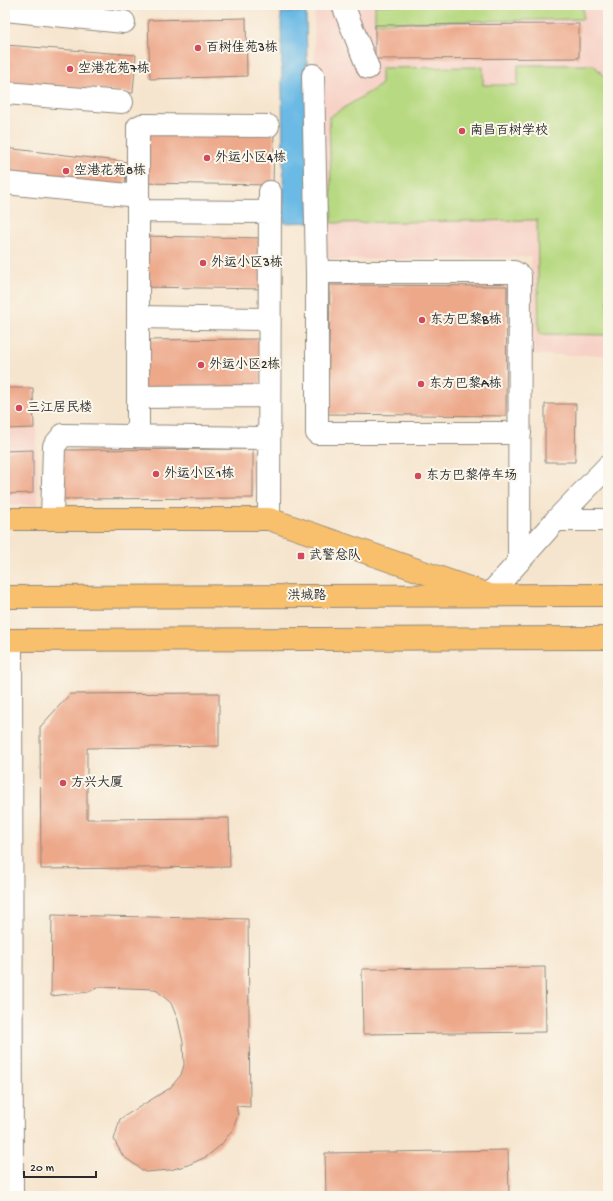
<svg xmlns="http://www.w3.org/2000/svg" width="613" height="1201" font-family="'Gochi Hand','LXGW WenKai TC',sans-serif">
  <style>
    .built { fill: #f7d1c6 }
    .green { fill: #b7d981; stroke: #718256 }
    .water { fill: #6abae5; stroke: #4a7288 }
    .building { fill: #eda88a }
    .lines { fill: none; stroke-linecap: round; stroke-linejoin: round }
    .minor-casing { stroke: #90887c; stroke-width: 24 }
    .major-casing { stroke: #90887c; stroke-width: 24 }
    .highway-casing { stroke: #90887c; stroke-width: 24 }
    .minor { stroke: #fff; stroke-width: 22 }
    .major { stroke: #f8bf6c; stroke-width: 22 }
    .highway { stroke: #f8bf6c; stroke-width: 22 }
    .poi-dot { fill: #d1495b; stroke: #fbf7ec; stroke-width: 1.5 }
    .labels { text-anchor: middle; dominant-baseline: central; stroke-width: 4; stroke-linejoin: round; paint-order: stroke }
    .poi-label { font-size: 13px; fill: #2b2b2b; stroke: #fbf7ec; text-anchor: start }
    .street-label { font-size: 13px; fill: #2b2b2b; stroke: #fbf7ec }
  </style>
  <rect width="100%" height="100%" fill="#fbf7ec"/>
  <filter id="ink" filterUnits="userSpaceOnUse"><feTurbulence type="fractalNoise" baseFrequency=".025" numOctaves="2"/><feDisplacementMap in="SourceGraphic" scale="8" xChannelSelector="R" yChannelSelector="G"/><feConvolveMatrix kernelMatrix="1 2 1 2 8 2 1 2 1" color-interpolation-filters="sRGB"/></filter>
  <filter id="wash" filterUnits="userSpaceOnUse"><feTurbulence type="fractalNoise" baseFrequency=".012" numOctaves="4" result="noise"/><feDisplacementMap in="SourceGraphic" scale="16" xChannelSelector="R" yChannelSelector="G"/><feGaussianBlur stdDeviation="0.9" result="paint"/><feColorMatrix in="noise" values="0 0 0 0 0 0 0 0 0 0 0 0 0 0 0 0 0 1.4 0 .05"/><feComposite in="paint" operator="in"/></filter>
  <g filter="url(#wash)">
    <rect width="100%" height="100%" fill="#f6e5ce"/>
    <path class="built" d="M314,5H608V355H534L531,257L318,260Z
      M5,387H35L38,505H5Z"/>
    <path class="green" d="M375,5H583V19L375,23Z
      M518,65H594L608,81V335L539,334L537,220L332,223L329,117L381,85V68L483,67V85H518Z"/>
    <path class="water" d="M306,12L310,222L284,223L281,13Z"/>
    <g id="blocks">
      <path class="building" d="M246,18L247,76L150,79L148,20Z
        M579,24V58L375,59V25Z
        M5,45L136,55L133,93L5,83Z
        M140,132L274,134L273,185L139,183Z
        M5,148L127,162L124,194L5,181Z
        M139,236L267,238L266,289L139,287Z
        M330,285L507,286L506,416L328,414Z
        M260,339L261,390L141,391L140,340Z
        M5,388H33L34,428L5,429Z
        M545,404H576L575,462H545Z
        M253,449V498L59,499L58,450Z
        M33,450V493L5,494V451Z
        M219,693V746L87,748V819L229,818L230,867L41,869L40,727L70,694Z
        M52,915L248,919L250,1107L236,1106L238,1115L233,1129L221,1145L206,1157L188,1165L170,1170L145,1172L123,1156L114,1140L120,1119L170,1088L181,1075L184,1065L183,1042L178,1020L171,1003L155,989L99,987L88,992L51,996Z
        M545,967L546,1032L363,1034L362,969Z
        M508,1150L509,1196H326L325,1153Z"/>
    </g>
  </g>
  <g filter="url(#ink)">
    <use href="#blocks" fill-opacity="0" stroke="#90887c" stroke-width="1"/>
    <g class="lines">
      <defs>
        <path id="minor" d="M343,5L368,68
          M5,10L124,22
          M313,75L317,272
          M5,93L122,102
          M5,183L128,195
          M138,211L270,212
          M138,317L269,319
          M138,397L269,396
          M138,435V127L142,125L268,126
          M52,519L54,446L63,435L269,438
          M269,519L270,192
          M556,520L608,466
          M519,561C519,466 520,371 520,276L514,272H317V433H520
          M489,595L556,520H608
          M11,640L12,1196"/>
        <path id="major" d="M5,519H269L487,594"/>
        <path id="highway" d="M5,597L608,595
          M5,640L608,638"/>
      </defs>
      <use href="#minor" class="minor-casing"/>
      <use href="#major" class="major-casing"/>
      <use href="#highway" class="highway-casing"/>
      <use href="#minor" class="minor"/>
      <use href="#major" class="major"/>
      <use href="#highway" class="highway"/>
    </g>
  </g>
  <g class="poi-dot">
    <circle cx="198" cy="48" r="4"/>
    <circle cx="70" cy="69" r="4"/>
    <circle cx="462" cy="131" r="4"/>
    <circle cx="207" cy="158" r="4"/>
    <circle cx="66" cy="171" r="4"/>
    <circle cx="203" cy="263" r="4"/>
    <circle cx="422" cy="320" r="4"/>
    <circle cx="201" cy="365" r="4"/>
    <circle cx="421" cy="384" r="4"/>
    <circle cx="19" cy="408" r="4"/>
    <circle cx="156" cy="474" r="4"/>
    <circle cx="418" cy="476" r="4"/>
    <rect x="297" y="552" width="8" height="8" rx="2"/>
    <circle cx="63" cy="783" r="4"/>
  </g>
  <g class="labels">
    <g class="poi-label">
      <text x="206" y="48">百树佳苑3栋</text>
      <text x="78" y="69">空港花苑7栋</text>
      <text x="470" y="131">南昌百树学校</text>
      <text x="215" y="158">外运小区4栋</text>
      <text x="74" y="171">空港花苑8栋</text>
      <text x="211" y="263">外运小区3栋</text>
      <text x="430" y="320">东方巴黎B栋</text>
      <text x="209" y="365">外运小区2栋</text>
      <text x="429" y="384">东方巴黎A栋</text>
      <text x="27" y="408">三江居民楼</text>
      <text x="164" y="474">外运小区1栋</text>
      <text x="426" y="476">东方巴黎停车场</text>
      <text x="309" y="556">武警总队</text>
      <text x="71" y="783">方兴大厦</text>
    </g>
    <g class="street-label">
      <text x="307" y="596">洪城路</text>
    </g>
  </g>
  <rect width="613" height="1201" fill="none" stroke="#fbf7ec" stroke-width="20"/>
  <path d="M24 1171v6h72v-6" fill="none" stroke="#2b2b2b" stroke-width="2"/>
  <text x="30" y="1171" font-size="12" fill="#2b2b2b" stroke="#fbf7ec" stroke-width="3" paint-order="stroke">20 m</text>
</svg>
